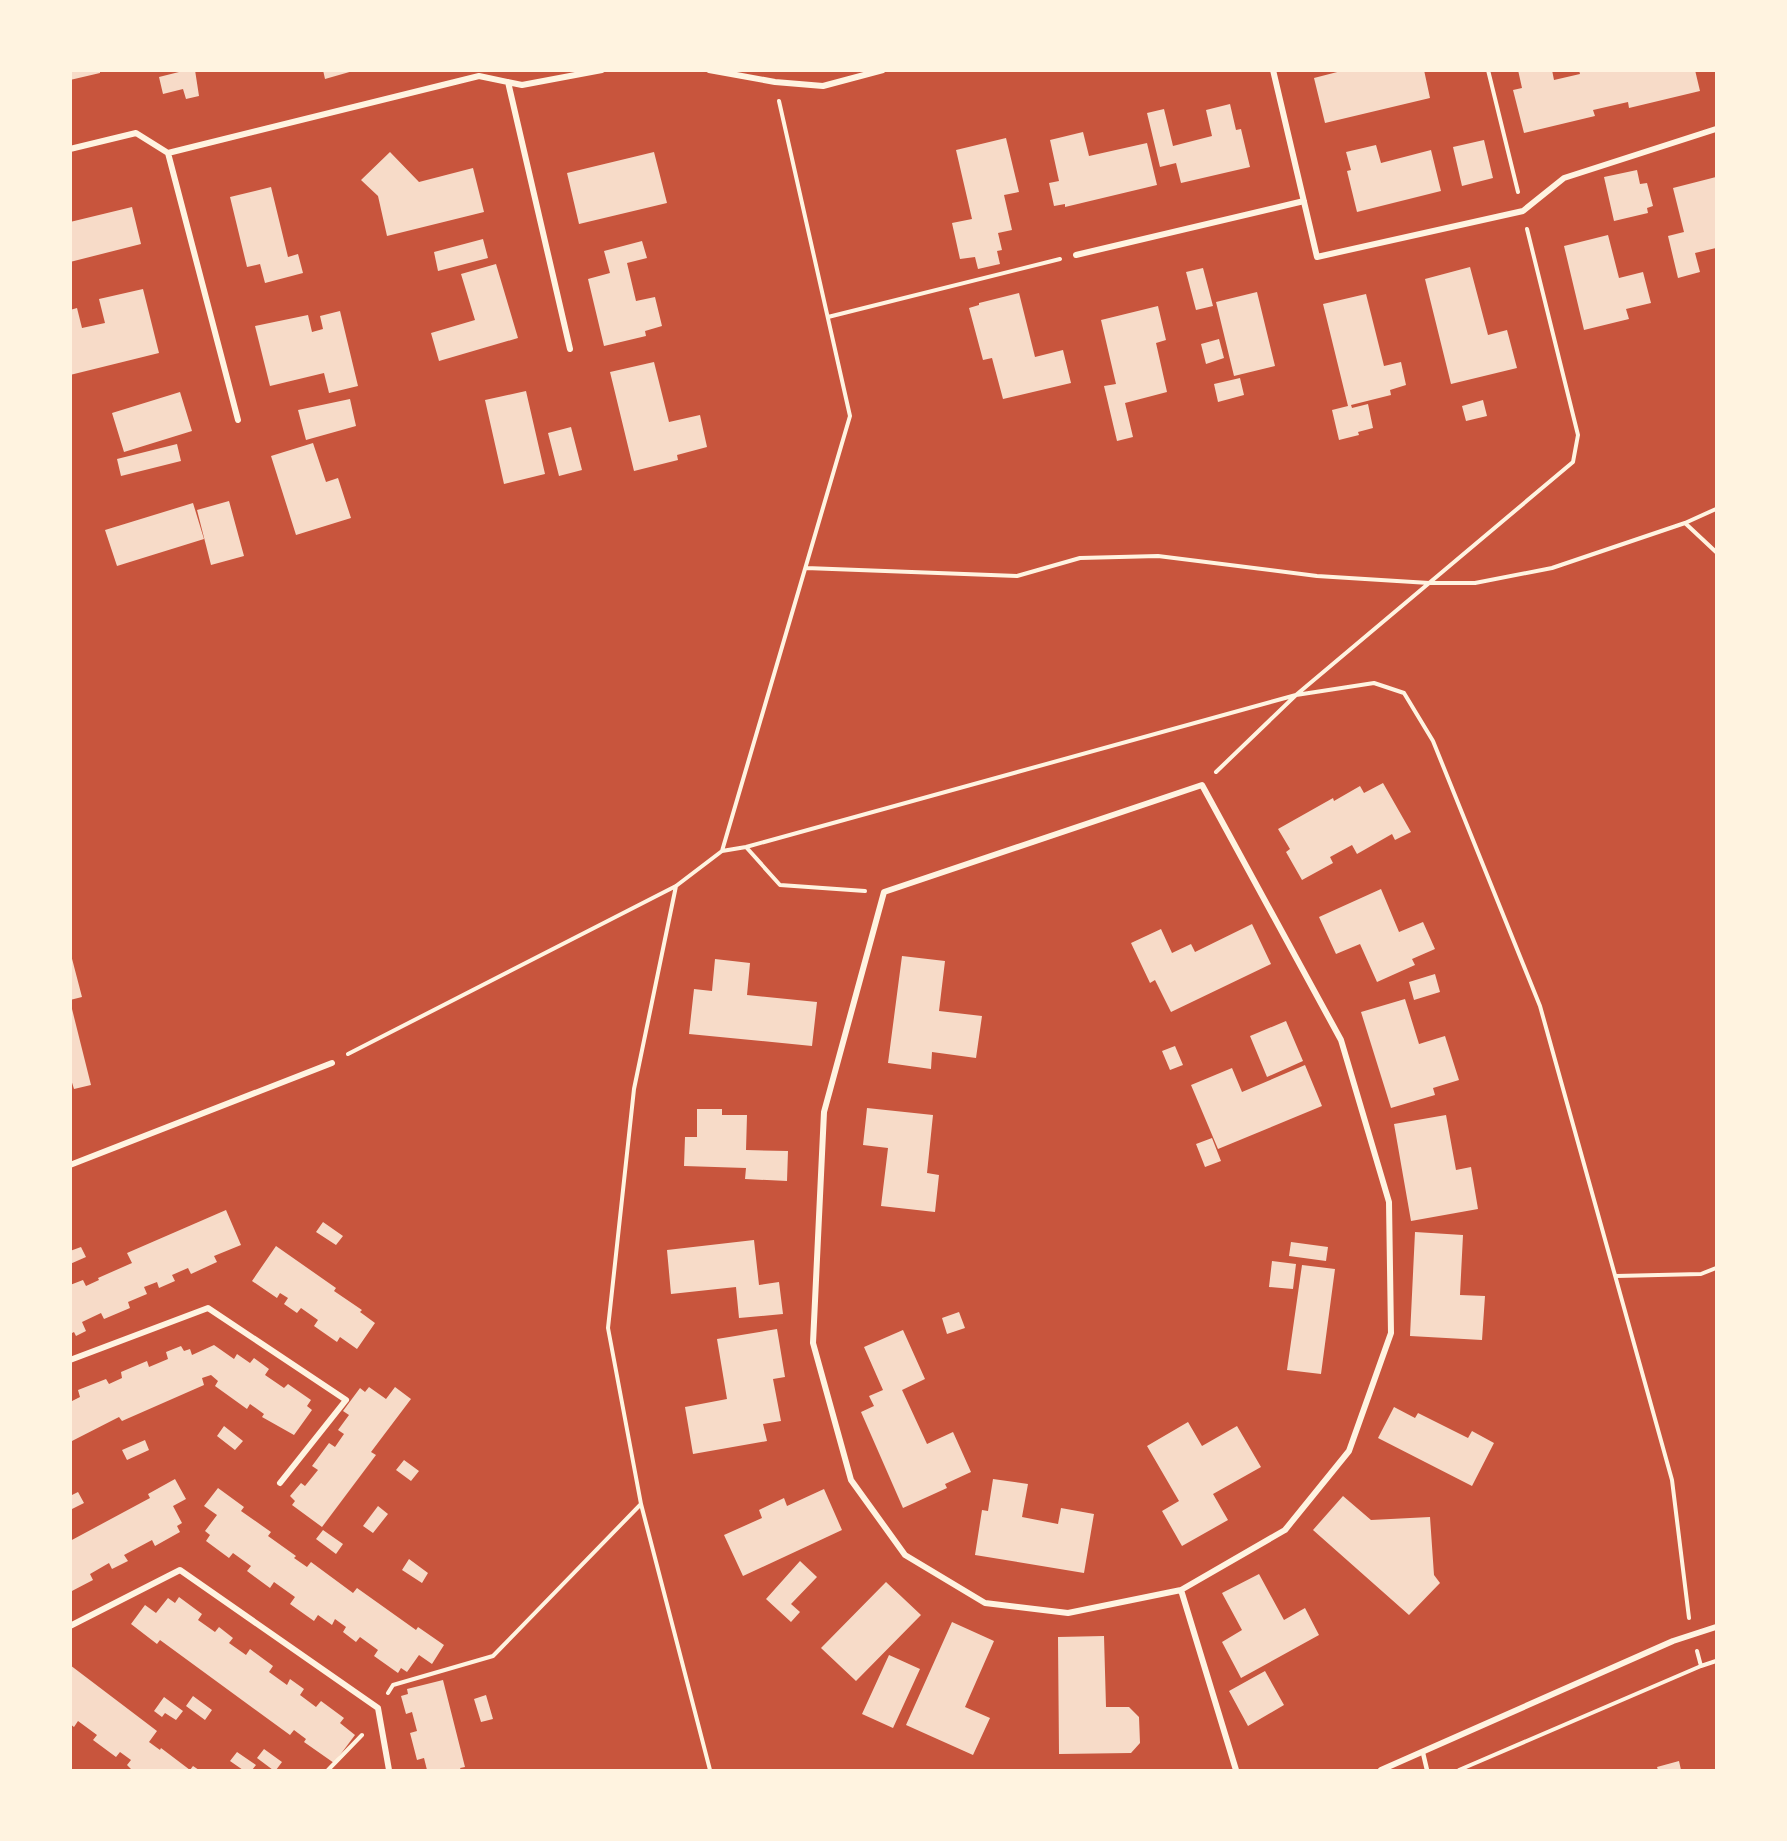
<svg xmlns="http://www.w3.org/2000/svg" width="1787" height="1841" font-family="Cabin,sans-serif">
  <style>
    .building { fill: #f7dbc8 }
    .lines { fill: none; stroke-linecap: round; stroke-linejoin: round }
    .path { stroke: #fff3e0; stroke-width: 4 }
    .service { stroke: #fff3e0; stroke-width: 4.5 }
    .minor { stroke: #fff3e0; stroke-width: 6 }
  </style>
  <rect width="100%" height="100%" fill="#c8553d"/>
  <path class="building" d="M70,70H100V73L70,80Z
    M187,70H195L199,96L186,99L183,89L163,94L159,77Z
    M323,70H353V71L325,79Z
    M1345,70H1424L1430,98L1325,123L1314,78Z
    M1518,70H1552L1554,80L1580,74L1579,70H1695L1700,91L1629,108L1628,102L1593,110L1595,116L1524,133L1513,90L1522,88Z
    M1230,104L1236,130L1241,129L1250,167L1181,183L1176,163L1160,167L1147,113L1164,109L1173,146L1212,136L1206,110Z
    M1083,132L1089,156L1147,143L1157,185L1065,207V204L1054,206L1049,183L1059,181L1050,140Z
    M1006,138L1019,192L1004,195L1012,230L998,233L1002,250L997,251L1000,264L978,269L975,257L960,259L952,223L972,219L956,150Z
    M1484,140L1493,178L1462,186L1453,147Z
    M1376,145L1381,163L1431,150L1441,191L1357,212L1347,171L1351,170L1346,152Z
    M390,152L419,182L473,168L484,212L387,236L378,196L361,180Z
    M654,152L667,203L579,224L567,173Z
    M1637,170L1640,184L1647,183L1653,206L1647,208L1648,213L1614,221L1604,177Z
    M1716,177V248L1695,253L1700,272L1678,278L1668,236L1684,232L1673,188Z
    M271,187L288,257L298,254L303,273L265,283L260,264L247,267L230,197Z
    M132,207L141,244L70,262V222Z
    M1608,235L1619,278L1643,272L1651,303L1626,309L1629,319L1584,330L1564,246Z
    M483,239L488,258L438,271L434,252Z
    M642,241L647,258L627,263L636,301L655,297L662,326L645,331L646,336L604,346L588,279L610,273L604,251Z
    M496,264L518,338L439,361L431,333L475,320L461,274Z
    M1470,267L1488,335L1507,330L1517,368L1451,384L1425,279Z
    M1203,268L1213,306L1196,310L1186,272Z
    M143,289L159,353L70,375V310L77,308L82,328L105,323L99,299Z
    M1257,292L1275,366L1234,376L1216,302Z
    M1019,293L1035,357L1063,350L1071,383L1003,399L992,358L983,360L969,308L979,305V303Z
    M1366,294L1384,366L1401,362L1406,385L1390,390L1391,395L1351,405L1352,408L1368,404L1373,428L1358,432L1359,435L1339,440L1332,410L1348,406L1323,304Z
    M1158,306L1166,340L1156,343L1167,392L1125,403L1133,437L1117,441L1104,386L1116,384L1101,320Z
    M340,311L358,386L329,393L324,373L270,386L255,326L308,315L312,332L323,329L320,316Z
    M1219,339L1224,358L1206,364L1201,344Z
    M654,362L669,422L700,415L707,447L677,455L678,460L634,471L610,372Z
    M1240,378L1244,395L1218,402L1214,384Z
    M526,391L545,474L504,484L485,400Z
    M180,392L192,431L124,452L112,413Z
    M350,399L356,426L306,440L298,410Z
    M1483,400L1487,416L1466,421L1462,406Z
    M571,427L582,470L559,476L548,433Z
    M313,443L326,482L338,478L351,518L296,535L271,456Z
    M177,444L181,461L121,476L117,459Z
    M229,501L244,556L211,565L197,510Z
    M193,503L204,539L117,566L105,530Z
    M1383,783L1411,832L1395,840L1392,834L1357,854L1352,845L1330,857L1333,863L1302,880L1286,852L1290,849L1278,829L1333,798L1334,801L1360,786L1364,793Z
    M1381,889L1399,932L1423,922L1435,949L1412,959L1415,965L1377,982L1360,944L1336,954L1319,917Z
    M1252,924L1271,964L1171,1012L1155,980L1150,983L1131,943L1161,929L1172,953L1191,944L1195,952Z
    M70,951L82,997L70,1000Z
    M902,956L945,961L939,1011L982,1016L976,1058L932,1052L931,1069L888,1063Z
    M715,959L750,963L747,995L817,1002L812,1046L689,1034L694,989L712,991Z
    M1435,974L1440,992L1414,1000L1409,982Z
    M1405,999L1419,1044L1445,1036L1459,1080L1433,1088L1435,1095L1391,1108L1361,1012Z
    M70,1001L91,1085L74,1089L70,1076Z
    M1286,1021L1303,1061L1267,1077L1250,1036Z
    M1175,1046L1183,1065L1170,1070L1162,1051Z
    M1305,1065L1322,1106L1218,1149L1191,1085L1232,1068L1242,1092Z
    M867,1108L933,1115L927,1173L939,1175L935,1212L881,1206L888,1148L863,1145Z
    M697,1109H722V1115H747L746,1150L788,1151L787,1181L745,1179L746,1168L684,1166L685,1137H697Z
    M1446,1115L1456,1170L1471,1167L1478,1209L1411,1221L1394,1124Z
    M1212,1138L1221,1161L1205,1167L1196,1144Z
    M226,1210L241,1245L214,1256L217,1262L191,1274L188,1268L172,1275L175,1281L159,1288L157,1282L144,1287L147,1294L128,1302L130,1308L104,1319L101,1313L82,1322L86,1331L76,1336L74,1332L70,1334V1285L83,1280L86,1286L99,1280L98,1278L132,1263L127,1253Z
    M323,1222L343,1236L336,1245L316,1232Z
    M1415,1232L1463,1235L1460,1295L1485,1296L1482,1340L1410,1336Z
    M754,1240L759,1285L779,1282L783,1314L739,1318L736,1287L671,1294L667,1250Z
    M1291,1242L1328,1247L1326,1261L1289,1256Z
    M276,1246L336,1288L334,1291L362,1310L360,1312L375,1323L357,1349L340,1337L337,1342L314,1326L318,1320L301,1308L297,1313L284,1304L288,1298L280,1293L277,1298L252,1281Z
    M81,1247L86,1257L70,1264V1251Z
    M1272,1261L1296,1264L1293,1289L1269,1287Z
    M1302,1265L1335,1269L1321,1374L1287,1370Z
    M959,1312L965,1328L947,1334L942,1318Z
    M777,1329L785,1377L773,1379L781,1421L763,1424L767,1441L693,1454L685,1407L727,1399L717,1339Z
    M903,1330L925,1379L902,1390L927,1444L953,1432L971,1472L945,1484L947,1488L903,1508L861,1412L874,1406L869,1396L883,1390L864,1347Z
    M214,1345L234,1359L237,1354L250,1363L254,1358L269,1369L265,1375L284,1388L288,1384L311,1400L307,1406L312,1410L294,1435L262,1417L264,1414L250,1404L247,1409L215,1386L218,1381L211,1375L202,1378L204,1385L122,1421L119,1417L70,1442V1402L80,1397L78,1390L106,1379L109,1384L122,1378L121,1372L147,1361L149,1367L168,1359L166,1352L181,1346L184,1351L190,1349L192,1355Z
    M369,1387L386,1399L395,1387L411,1399L371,1452L376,1455L322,1527L292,1505L295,1501L290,1496L301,1483L305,1486L318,1470L312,1466L329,1443L335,1447L344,1434L338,1430L349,1415L343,1411L360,1388L365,1392Z
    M1394,1407L1415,1418L1418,1413L1468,1438L1472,1431L1494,1443L1472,1486L1378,1438Z
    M1188,1422L1202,1446L1237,1426L1261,1467L1213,1494L1228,1520L1182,1546L1162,1511L1179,1501L1147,1446Z
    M224,1426L243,1441L235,1450L217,1436Z
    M145,1440L149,1450L127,1460L122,1450Z
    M404,1460L419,1471L411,1481L396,1470Z
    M175,1479L186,1499L173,1506L182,1523L177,1526L180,1532L155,1546L152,1540L124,1555L128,1561L112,1569L109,1563L90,1574L93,1580L70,1592V1541L150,1498L148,1494Z
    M993,1479L1028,1484L1022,1517L1058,1524L1061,1508L1094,1514L1084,1573L975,1555L982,1510L988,1511Z
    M218,1488L244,1507L241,1511L271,1532L268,1536L296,1556L294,1558L307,1567L311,1562L353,1593L357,1588L416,1630L418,1627L444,1645L432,1664L419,1655L407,1672L401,1668L398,1673L374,1656L378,1650L360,1637L356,1642L343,1632L346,1627L335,1619L332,1625L318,1615L314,1621L290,1604L295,1597L274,1582L270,1588L247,1571L251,1566L233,1553L229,1558L206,1541L210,1535L205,1531L217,1515L204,1506Z
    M824,1489L842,1530L743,1576L724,1535L762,1518L759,1510L784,1498L787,1506Z
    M78,1492L84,1503L70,1510V1496Z
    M1343,1496L1371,1520L1430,1517L1434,1575L1440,1583L1409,1615L1313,1530Z
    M378,1506L388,1514L373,1533L363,1526Z
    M323,1530L343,1544L336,1554L316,1539Z
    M409,1559L428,1573L422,1583L402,1570Z
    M800,1561L817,1577L791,1604L800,1612L791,1622L766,1599Z
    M1259,1574L1284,1620L1305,1608L1319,1635L1241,1678L1222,1642L1242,1630L1222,1593Z
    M886,1582L921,1615L856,1681L821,1648Z
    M179,1597L202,1614L198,1620L215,1632L219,1627L233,1638L229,1643L246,1655L250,1649L273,1666L269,1672L287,1685L290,1679L304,1689L300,1695L316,1707L321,1701L344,1718L340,1723L355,1735L334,1763L304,1742L306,1739L294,1730L290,1735L160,1640L157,1644L131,1624L145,1605L156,1613L168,1598L175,1603Z
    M952,1622L994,1641L965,1707L990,1718L973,1755L906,1725Z
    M1104,1636L1106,1707H1129L1139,1717L1140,1743L1131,1753L1059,1754L1058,1637Z
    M889,1655L920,1669L893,1728L862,1714Z
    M70,1665L157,1731L149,1742L160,1750L161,1748L190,1770L193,1766L199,1770H132L127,1765L131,1760L120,1752L116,1757L93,1740L97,1735L78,1721L74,1727L70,1724Z
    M1265,1671L1284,1705L1248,1726L1229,1691Z
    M443,1680L465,1767L460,1768L461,1770H427L424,1758L417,1760L410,1733L417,1731L412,1712L406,1714L401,1696L408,1694L407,1689Z
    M486,1695L493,1719L481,1722L474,1699Z
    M193,1696L212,1710L205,1720L186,1706Z
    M164,1697L183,1711L176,1720L165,1713L162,1717L154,1711Z
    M264,1749L282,1762L276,1770H273L257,1758Z
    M237,1752L256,1765L252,1770H243L230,1761Z
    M1679,1761L1681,1770H1658L1657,1767Z"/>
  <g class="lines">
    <path class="path" d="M1488,70L1518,192
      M828,317L1060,259
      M1685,523L1716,552
      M806,568L1017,576L1080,558L1158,556L1317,576L1429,583H1475L1552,568L1685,523L1716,509
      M1216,772L1296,695L1573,462L1578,435L1527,229
      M746,847L780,885L865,891
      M722,851L850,416L779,101
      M676,886L634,1089L608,1328L641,1504L710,1770
      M348,1054L676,886L722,851L746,847L1296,695L1374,683L1404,693L1433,741L1540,1006L1672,1480L1689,1618
      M1616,1276L1701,1274L1716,1268
      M1697,1651L1701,1666
      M388,1693L393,1685L493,1656L641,1504
      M328,1770L362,1735
      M1459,1770L1701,1666L1716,1661"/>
    <path class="service" d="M1423,1753L1427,1770"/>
    <path class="minor" d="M709,70L775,82L823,86L883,70
      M1273,70L1317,257L1523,211L1564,178L1716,129
      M508,82L570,349
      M70,149L136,133L168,153L479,76L522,85L602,70
      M168,153L238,420
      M1076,255L1304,201
      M1202,785L1341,1040L1389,1202L1391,1333L1349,1451L1285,1530L1181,1590L1068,1613L985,1603L905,1555L851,1480L813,1343L824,1112L884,892Z
      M70,1165L332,1063
      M70,1360L208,1308L346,1400L280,1483
      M1181,1590L1236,1770
      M70,1626L180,1570L378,1708L389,1770
      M1381,1770L1673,1641L1716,1627"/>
  </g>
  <rect width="1787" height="1841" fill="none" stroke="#fff3e0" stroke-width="144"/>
</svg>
